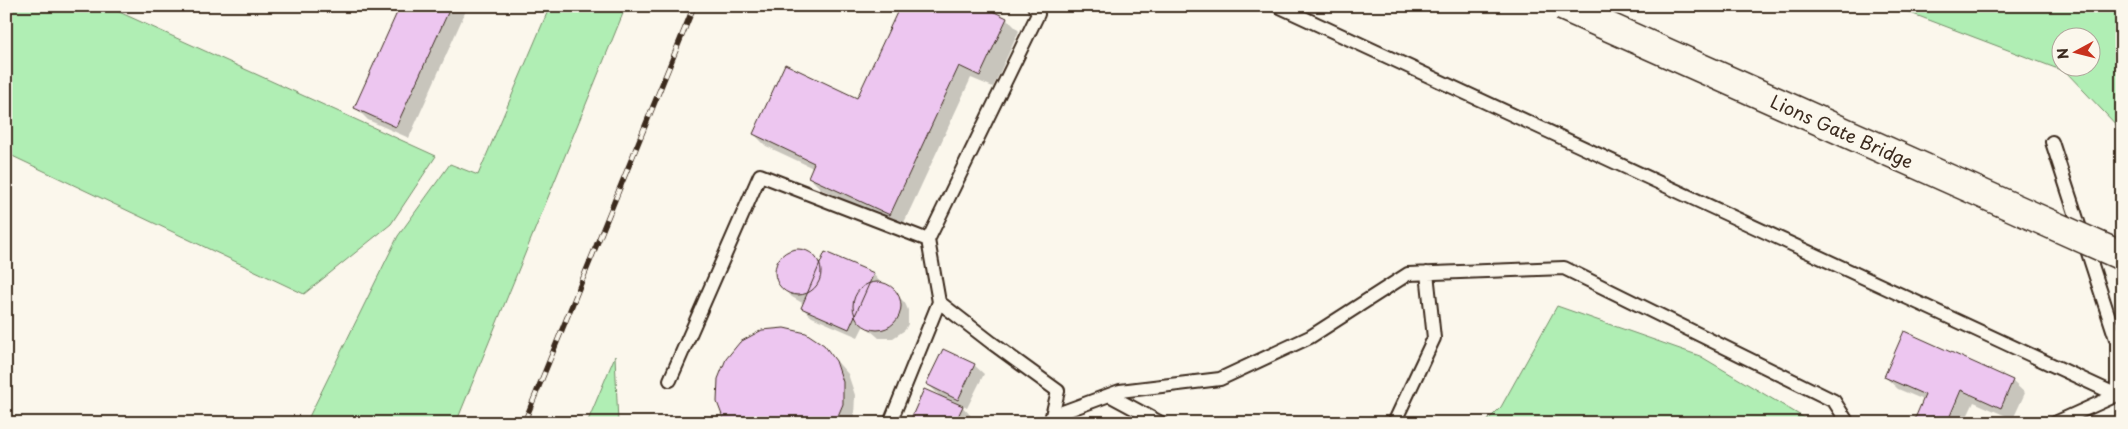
<svg xmlns="http://www.w3.org/2000/svg" width="2128" height="429" font-family="'Playpen Sans',sans-serif">
  <style>
    .green { fill: #b0eeb4; stroke: #768c69; fill-rule: evenodd }
    .shadow { fill: #0003 }
    .building { fill: #edc6f0; stroke: #3b2a1e }
    .lines { fill: none; stroke-linecap: round; stroke-linejoin: round }
    .lane-casing { stroke: #3b2a1e; stroke-width: 16 }
    .lane { stroke: #fbf7ec; stroke-width: 12 }
    .rail-casing { stroke: #3b2a1e; stroke-width: 5.5 }
    .rail { stroke: #fbf7ec; stroke-width: 4; stroke-dasharray: 11; stroke-linecap: butt }
    .highway-bridge-casing { stroke: #3b2a1e; stroke-width: 31; stroke-linecap: butt }
    .highway-bridge { stroke: #fbf7ec; stroke-width: 28 }
    .labels { text-anchor: middle; dominant-baseline: central; stroke-width: 4.5; stroke-linejoin: round; paint-order: stroke }
    .street-label { font-size: 18px; fill: #3b2a1e; stroke: #fbf7ec }
  </style>
  <rect width="100%" height="100%" fill="#fbf7ec"/>
  <filter id="ink" filterUnits="userSpaceOnUse"><feTurbulence type="fractalNoise" baseFrequency=".02" numOctaves="2"/><feDisplacementMap in="SourceGraphic" scale="10" xChannelSelector="R" yChannelSelector="G"/><feConvolveMatrix kernelMatrix="1 2 1 2 8 2 1 2 1" color-interpolation-filters="sRGB"/></filter>
  <g filter="url(#ink)">
    <path class="green" d="M6,6H106L436,156L391,224L304,294L6,153Z
      M550,6H626L456,423H306L398,236L450,164L478,175Z
      M1892,6H2122V131L2066,72ZM2060,38H2090V68H2060Z
      M1557,306L1700,356L1813,423H1485L1501,407Z
      M615,356L618,423H587Z"/>
    <path class="shadow" d="M401,6H468L409,138L368,120L355,107Z
      M902,6L917,13L979,6L1007,19L1019,31L993,87L971,78L902,227L821,189L809,177L813,168L766,146L754,134L858,100Z
      M804,251L821,264L873,274L882,284L895,293L905,303L908,310V324L905,330L893,338H879L864,325L858,337L812,317L802,308L804,304L792,297L782,287L776,274L779,261L790,252Z
      M823,346L848,374L855,395L854,417L852,423H727Z
      M974,365L984,374L967,408L961,405L971,416L969,423H910L941,397L928,384Z
      M1885,377L2012,381L2025,393L2013,419L1974,402L1964,423H1914L1924,400L1898,389Z"/>
    <path class="building" d="M400,6H451L396,127L354,108Z
      M900,6L916,11L918,6H982L1007,18L980,76L959,66L890,215L808,177L814,163L753,134L785,64L857,98Z
      M775 272a23 23 0 1 1 46 0a23 23 0 1 1-46 0Z
      M825,252L874,273L849,329L801,308Z
      M853 306a24 24 0 1 1 48 0a24 24 0 1 1-48 0Z
      M784,328L806,333L824,345L836,361L843,382V404L835,423H725L717,402L718,379L726,359L740,342L762,330Z
      M1904,331L2013,380L2001,408L1961,390L1947,423H1913L1925,395L1884,377Z
      M943,349L975,364L958,400L926,384Z
      M924,389L963,406L955,423H909Z"/>
    <g class="lines">
      <defs>
        <path id="lane" d="M1278,6L2117,395L2122,394
          M2052,142L2117,342V395L2055,423
          M939,302L928,240L1038,14L1034,6
          M670,380L760,175L928,240
          M1109,395L1161,423
          M1052,416L1120,391L1220,379L1310,337L1408,274L1564,268L1834,401L1848,423
          M890,423L939,302L992,343L1058,391L1051,420
          M1394,423L1434,338L1427,273"/>
      </defs>
      <use href="#lane" class="lane-casing"/>
      <use href="#lane" class="lane"/>
      <defs>
        <path id="rail" d="M524,423L694,6"/>
      </defs>
      <use href="#rail" class="rail-casing"/>
      <use href="#rail" class="rail"/>
      <defs>
        <path id="highway-bridge" d="M1562,6L2122,256"/>
      </defs>
      <use href="#highway-bridge" class="highway-bridge-casing"/>
      <use href="#highway-bridge" class="highway-bridge"/>
    </g>
  </g>
  <g class="labels">
    <g class="street-label">
      <text transform="translate(1842 131) rotate(24)">Lions Gate Bridge</text>
    </g>
  </g>
  <rect width="2128" height="429" fill="none" stroke="#fbf7ec" stroke-width="25"/>
  <rect x="12" y="12" width="2103" height="404" fill="none" stroke="#3b2a1e" stroke-width="2" filter="url(#ink)"/>
  <g transform="translate(2076 52) rotate(263)"><circle r="24" fill="#fbf7ec" stroke="#aea59a"/>
  <path d="M0-4L9 19L0 12L-9 19Z" fill="#c8321e"/>
  <text y="-8" font-size="14" font-weight="bold" text-anchor="middle" fill="#3b2a1e">N</text>
  </g>
</svg>
